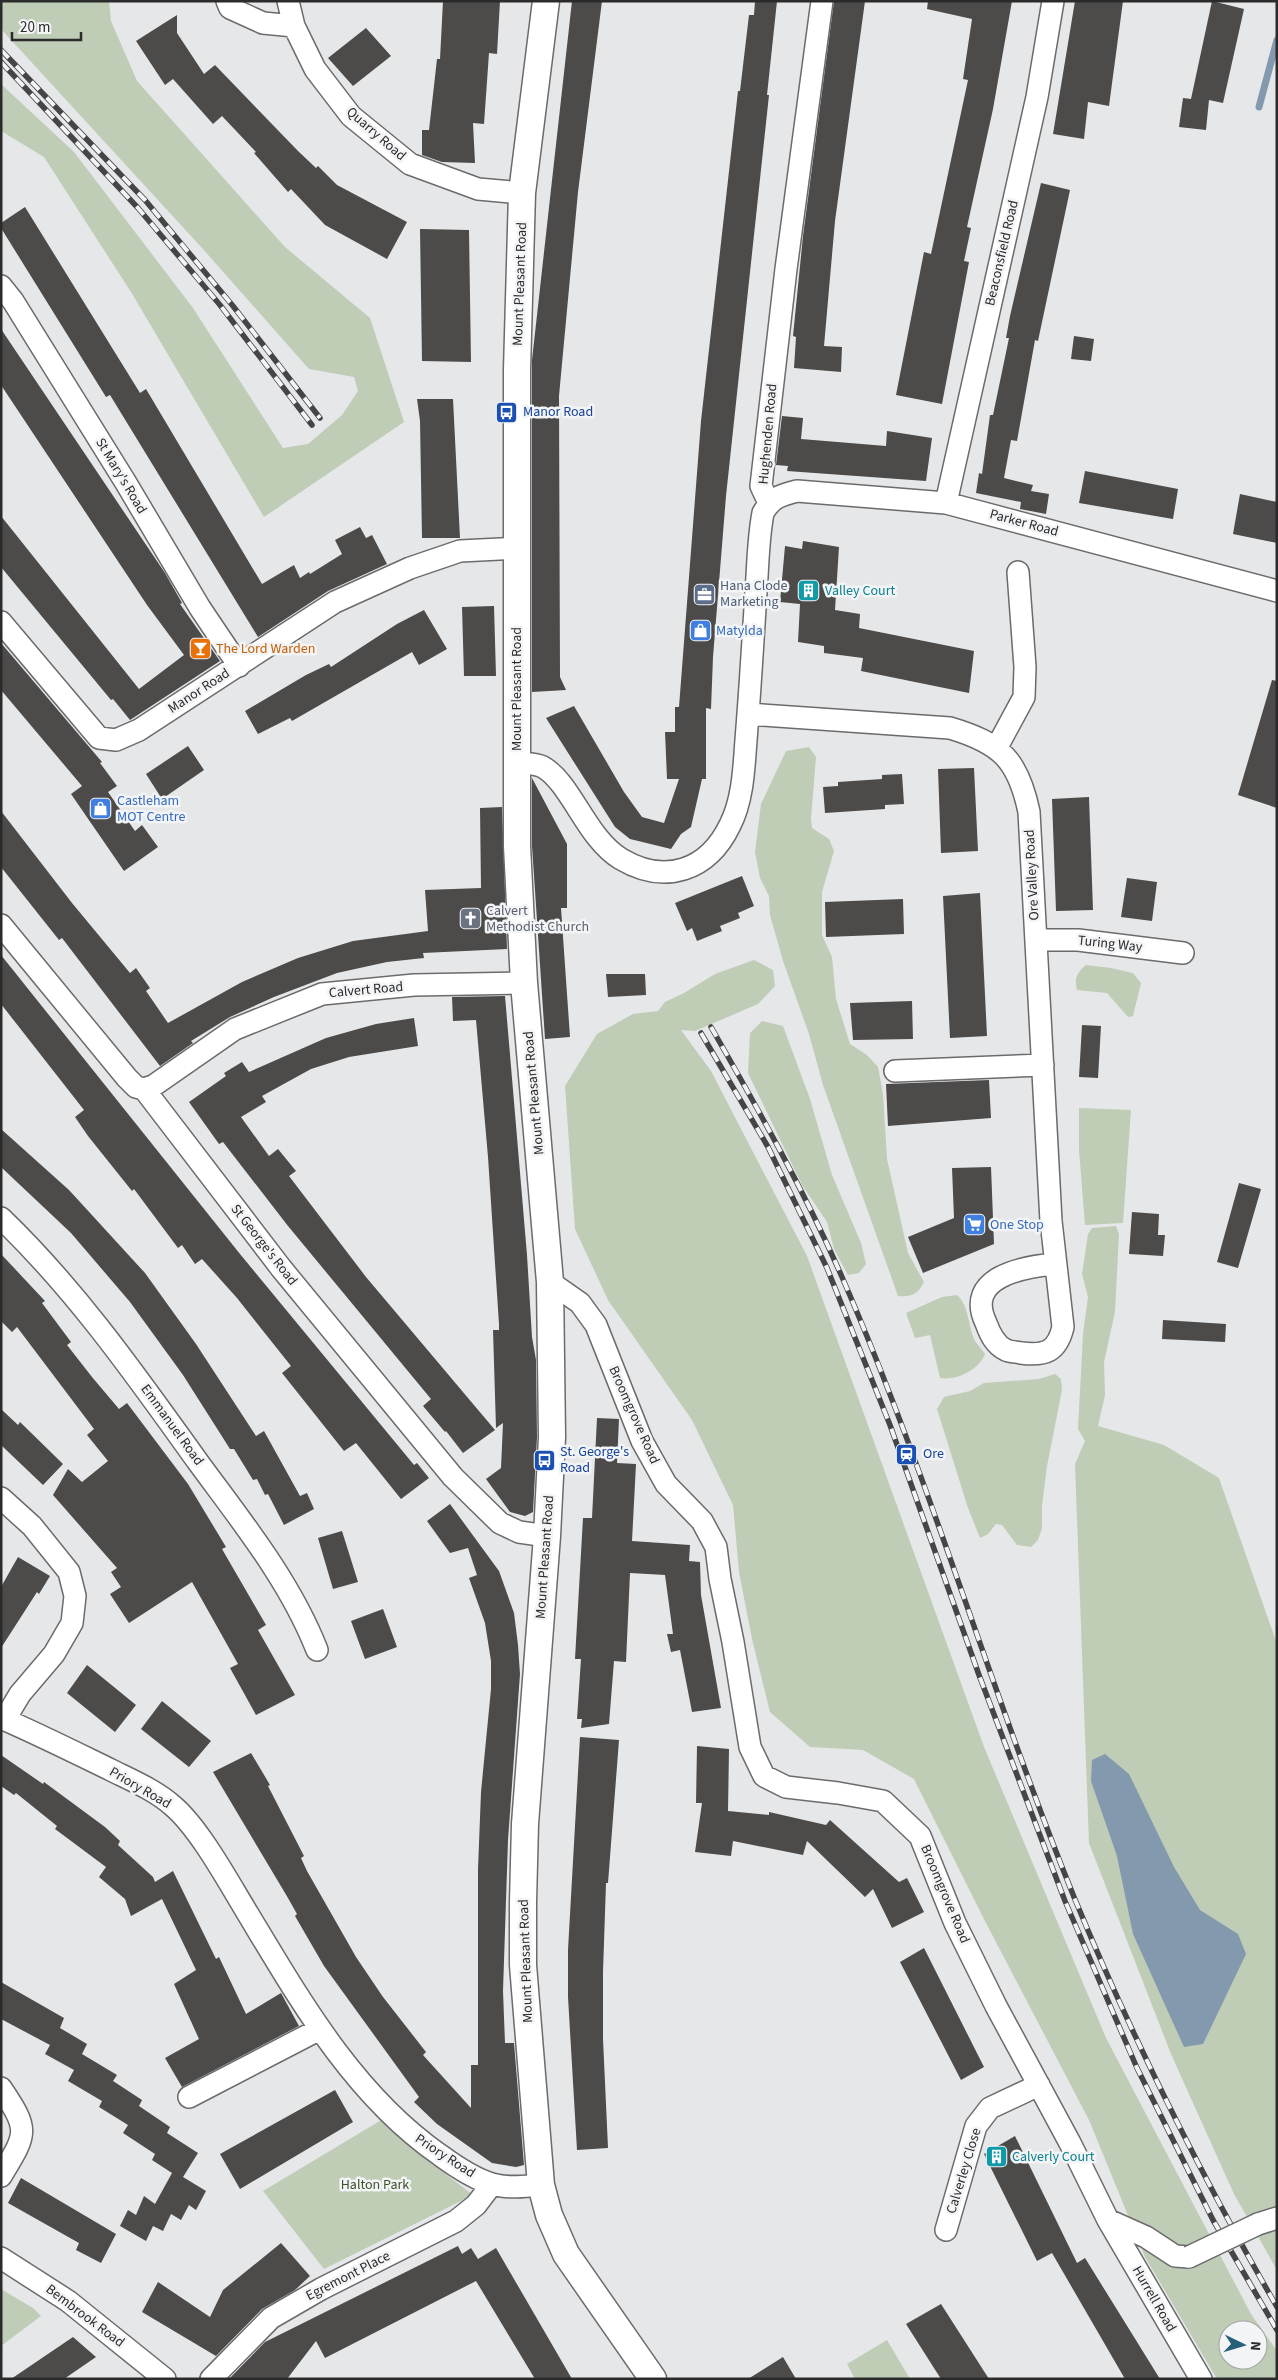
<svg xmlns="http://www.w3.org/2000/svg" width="1278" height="2380" font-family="'Source Sans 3',sans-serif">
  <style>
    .green { fill: #bfccb6; fill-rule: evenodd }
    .water { fill: #8399ae }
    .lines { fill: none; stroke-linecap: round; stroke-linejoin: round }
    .stream { stroke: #8399ae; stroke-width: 7 }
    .building { fill: #4c4b49 }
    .minor-casing { stroke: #6b6b6d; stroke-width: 24 }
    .tertiary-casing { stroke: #6b6b6d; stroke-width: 29 }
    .minor { stroke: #fff; stroke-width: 21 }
    .tertiary { stroke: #fff; stroke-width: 26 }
    .rail-casing { stroke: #454547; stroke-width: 5.5 }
    .rail { stroke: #f3f4f6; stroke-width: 4; stroke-dasharray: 11; stroke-linecap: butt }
    .minor-bridge-casing { stroke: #6b6b6d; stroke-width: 24; stroke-linecap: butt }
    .minor-bridge { stroke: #fff; stroke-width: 21 }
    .labels { text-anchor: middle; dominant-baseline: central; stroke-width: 5; stroke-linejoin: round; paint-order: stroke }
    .street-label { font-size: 14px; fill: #2b2b2c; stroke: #f3f4f6 }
    .transit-label { font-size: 14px; fill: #164399; stroke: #f3f4f6; text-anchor: start }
    .service-label { font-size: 14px; fill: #4e5e75; stroke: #f3f4f6; text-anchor: start }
    .culture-label { font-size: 14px; fill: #0d838f; stroke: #f3f4f6; text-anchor: start }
    .shop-label { font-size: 14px; fill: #366cbe; stroke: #f3f4f6; text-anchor: start }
    .food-label { font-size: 14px; fill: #c56008; stroke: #f3f4f6; text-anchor: start }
    .worship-label { font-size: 14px; fill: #5b616d; stroke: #f3f4f6; text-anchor: start }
    .park-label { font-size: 14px; fill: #3c5228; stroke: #f3f4f6 }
  </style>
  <rect width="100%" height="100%" fill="#e6e7e9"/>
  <path class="green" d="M1,1H109L111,21L137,81L285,247L370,318L404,422L264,517L131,292L44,157L1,131V84L74,152L193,308L283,448L308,444L342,415L358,391L354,377L309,369L202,248L1,29Z
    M809,747L816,757L811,819L812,828L829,839L834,851L822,892V935L832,957L836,999L850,1044L867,1055L878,1067L883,1094L887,1159L908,1253L924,1282C918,1294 912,1297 898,1296L823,1085L809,1034L783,961L770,915L769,896L760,878L755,852L761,804L786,751Z
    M754,960L773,970L775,986L758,1004L695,1031L681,1030L711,1071L807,1256L984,1747L1106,2038L1251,2314L1277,2351V2379H1217L1145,2257L1089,2120L986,1923L914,1779L863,1750L810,1747L770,1712L752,1639L739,1572L733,1505L692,1420L608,1300L575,1229L565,1086L597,1034L633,1014L658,1011L665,1002L684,993L715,974ZM1228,2330H1258V2360H1228Z
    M1086,965L1111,968L1133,973L1141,983L1133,1016L1128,1017L1107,993L1077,990C1074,979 1077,972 1086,965Z
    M762,1021L783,1026L810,1099L832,1175L861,1243L866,1264L859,1273L848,1275L834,1249L827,1222L802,1185L748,1073L750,1033Z
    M1079,1108L1131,1110L1123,1223L1085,1225L1079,1150Z
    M1116,1226L1119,1234L1115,1312L1104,1362L1105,1395L1098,1426L1164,1445L1219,1478L1277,1644V2270L1234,2194L1171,2054L1089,1843L1075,1464L1085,1441L1078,1429L1083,1334L1088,1297L1082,1274L1088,1234L1092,1228Z
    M957,1295C969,1305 968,1326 975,1341C978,1345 982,1350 985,1354C979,1370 956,1381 940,1378L930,1335L915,1338L906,1313L942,1297Z
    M1055,1374L1061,1379L1062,1390L1047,1466L1042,1506V1528L1038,1540L1031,1547L1017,1545L1002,1525L996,1524L988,1534L980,1538L968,1508L937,1409L944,1397L970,1391L984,1383L1039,1379Z
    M383,2119L430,2162L473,2195L324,2269L263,2191Z
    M1,2289L33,2308L41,2316L1,2346Z
    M887,2340L910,2379H855L847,2364Z"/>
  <path class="water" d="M1105,1754L1129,1774L1174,1867L1200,1910L1238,1934L1246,1954L1203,2044L1184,2047L1133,1934L1117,1856L1091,1781L1092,1760Z"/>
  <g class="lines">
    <path class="stream" d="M1259,107L1277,40"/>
  </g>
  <path class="building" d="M443,1H500L497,54L489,53L484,124L473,123L475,163L442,162L422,155V130H429L437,59H440Z
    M572,1H602L578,192L559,396L560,677L566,690L532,692V360Z
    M755,1H777L767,95H769L726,496L713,657L711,709L706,708V779H702L691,827L681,834L671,849L630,839L615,827L546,718L574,706L624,792L642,817L664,823L679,779H667L665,732H675V707H679L701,421L738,91H740L749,15H754Z
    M834,1H865L835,221L824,346L842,347L841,372L794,368L796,337L793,336L803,236Z
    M928,1H1012L993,109L967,227L971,228L964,261L969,262L942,404L896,395L924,252L931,254L968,80L963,79L972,19L927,9Z
    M1075,1H1123L1109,106L1088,102L1084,139L1053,134Z
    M1212,1L1244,9L1223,103L1209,100L1206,130L1179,127L1183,98L1191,99Z
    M177,15V33L204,74L215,65L298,151L316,168L318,166L337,185L407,222L387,259L325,225L291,189L288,192L254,153L256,152L222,116L213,124L173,79L165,85L136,41Z
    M366,28L391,56L353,86L328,58Z
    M1041,183L1070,190L1038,341L1035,340L1017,441L1011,440L1004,478L1033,485L1031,491L1049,494L1046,514L1020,509L1021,502L976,493L979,473L982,474L990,415H993L1009,338H1006L1010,316Z
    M25,207L140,393L146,389L262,584L294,565L300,578L309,572L310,574L342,554L335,540L360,527L366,538L372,535L387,564L328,591L258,637L110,395L106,397L1,228V223Z
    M420,229L469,230L471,362L422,361Z
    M1,329L165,573L182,603L180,604L220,661L130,720L113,699L111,700L1,567V516L139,689L184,655L147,605L1,385Z
    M1074,336L1094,339L1091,361L1071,359Z
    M417,399H453L460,538H422L420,421Z
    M782,416L803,418L801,439L886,446L887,431L932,438L926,481L787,471L788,466L776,465Z
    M1085,471L1178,489L1173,519L1079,503Z
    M1240,494L1277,502V543L1233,534Z
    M803,541L839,547L835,610L860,614L859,628L974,651L969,693L861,671L863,658L824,653V646L798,642L800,604L780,602L785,546L802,549Z
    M494,606L496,676H464L462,607Z
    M424,610L447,649L419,665L412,652L292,721L290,718L258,734L245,711L306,675L329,664L331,667L397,624Z
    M1,643L102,762L100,763L117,786L108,792L135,831L142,825L158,847L124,871L71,794L82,786L1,690Z
    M1272,680L1277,681V808L1238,795Z
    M188,746L204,770L162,799L146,774Z
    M974,768L978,851L941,853L938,769Z
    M902,774L904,804L885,805V809L825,813L823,787L838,786V782L882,779V775Z
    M532,778L567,844V908H561L570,1037L545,1039L532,846Z
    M1089,797L1093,910L1056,911L1052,799Z
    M502,807L507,949L423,953L424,958L387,962L337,973L274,997L230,1017L191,1041L193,1043L160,1066L62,938L59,940L1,867V811L72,903L130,973L136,968L150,988L146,991L168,1023L242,982L298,958L353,941L428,931L425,890L481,888L480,808Z
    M742,876L754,906L738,913L740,918L720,926L722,931L697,941L692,928L687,931L675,903Z
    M1127,878L1157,882L1152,921L1121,917Z
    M980,893L987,1036L950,1038L943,896Z
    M903,899L904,934L826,937L825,902Z
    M1,955L240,1254L414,1465L417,1463L429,1478L401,1499L356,1443L344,1451L282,1373L291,1366L237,1298L202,1259L195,1264L182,1245L178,1248L134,1189L132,1191L88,1136L75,1117L84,1110L1,1004Z
    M606,974H645L646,995L608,997Z
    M505,996L527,1255L532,1337L536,1360L537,1437L533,1512L525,1516L510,1512L486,1479L501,1468L503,1423L496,1428L493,1330H499V1324L488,1157L476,1020L453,1021L452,997Z
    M912,1001L913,1039L853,1040L850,1003Z
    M414,1018L418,1046L349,1057L311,1069L262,1096L266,1102L241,1117L269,1156L278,1149L296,1171L289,1176L366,1277L495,1430L463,1453L446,1431L445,1432L423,1406L431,1399L288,1226L223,1142L219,1144L189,1102L226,1076L224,1073L242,1062L249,1072L326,1038L376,1024Z
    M1082,1025L1101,1026L1098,1078L1079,1077Z
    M989,1080L991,1118L888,1126L886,1084Z
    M1,1129L69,1190L145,1273L196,1344L256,1436L264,1431L300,1496L307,1493L314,1509L284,1525L268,1494L265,1495L257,1479L253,1480L234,1449H230L183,1375L130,1302L71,1233L1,1167Z
    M991,1167L994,1244L923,1273L908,1237L954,1218L952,1168Z
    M1239,1183L1261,1189L1238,1268L1217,1262Z
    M1132,1212L1159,1214L1158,1235H1165L1163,1256L1129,1254Z
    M1,1254L45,1301L42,1303L71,1342L67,1345L92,1377L119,1409L127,1403L188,1484L226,1547L222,1549L266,1625L258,1630L295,1695L256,1715L230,1668L238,1664L192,1582L129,1623L110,1594L121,1587L111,1572L117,1568L53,1495L68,1469L82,1482L108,1461L87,1435L94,1429L57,1380L17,1327L12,1332L1,1321Z
    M1163,1320L1226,1324L1225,1342L1162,1339Z
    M1,1409L18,1425L20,1422L63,1464L43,1485L1,1445Z
    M597,1418L619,1419L617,1463L636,1464L632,1541L690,1545L689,1561L700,1562L701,1595L721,1708L692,1712L680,1650L671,1652L667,1634H673L665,1575L630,1573L626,1662L614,1661L609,1724L581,1728L582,1719H577L581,1659H575L583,1518H592Z
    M450,1504L499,1571L514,1613L518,1645L520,1674L508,1840L503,1991L505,2043H514L524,2165L516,2167L492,2163L437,2124L414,2102L419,2097L324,1966L295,1916L297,1914L288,1898L213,1772L251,1753L270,1785L268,1786L304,1856L301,1858L307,1871L356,1957L383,1997L426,2052L423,2055L471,2108V2065H478V1869L481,1792L491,1689V1661L485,1623L469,1578L477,1575L468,1548L450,1553L427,1521Z
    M342,1531L358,1582L333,1589L318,1538Z
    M18,1557L50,1576L39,1594L37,1592L1,1648V1587Z
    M383,1609L397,1647L365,1659L351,1621Z
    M87,1665L136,1705L115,1732L67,1693Z
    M162,1701L211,1741L189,1767L141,1729Z
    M580,1737L619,1740L608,1883H606L603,1972V2039L608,2148L577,2150L568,1997V1950Z
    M697,1746L729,1749L728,1811L769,1815V1812L826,1825L830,1820L899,1882L907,1878L924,1912L892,1928L873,1889L865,1897L807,1841L803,1855L733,1841L731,1856L695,1852L702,1803H696Z
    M1,1755L43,1784L44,1782L105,1827L120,1841L118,1845L153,1877L155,1882L173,1871L216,1959L219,1957L246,2014L281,1993L299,2026L182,2087L165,2058L199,2039L174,1984L196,1970L162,1899L131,1916L125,1899L99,1877L106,1867L55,1829L57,1826L16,1793L14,1795L1,1786Z
    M924,1948L984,2067L961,2080L900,1962Z
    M1,1982L64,2018L60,2028L87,2044L82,2054L117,2075L113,2081L142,2100L139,2106L170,2127L167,2133L198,2153L183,2177L206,2191L196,2210L189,2205L181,2220L171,2214L163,2231L153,2226L146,2241L120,2226L128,2210L136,2215L144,2196L155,2204L172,2173L152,2160L155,2154L123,2133L128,2125L99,2107L102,2101L68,2081L74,2070L45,2054L50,2045L1,2019Z
    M335,2090L353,2122L240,2189L220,2154Z
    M1015,2136L1077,2263L1085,2258L1160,2379H1125L1052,2253L1037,2261L984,2154Z
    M21,2178L116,2234L101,2263L76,2250L79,2243L8,2203Z
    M281,2243L310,2276L295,2290L262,2309L216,2356L142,2312L158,2282L210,2317L223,2290Z
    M458,2246L462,2254L471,2248L478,2259L496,2248L572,2379H535L476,2281L325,2358L316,2341L287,2379H229L265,2342Z
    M941,2304L989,2379H941L906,2324Z
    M73,2337L96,2357L64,2379H11Z
    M783,2357L796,2379H748Z"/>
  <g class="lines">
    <defs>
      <path id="minor" d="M227,1L230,8L263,23L294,26
        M288,1L294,26L315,69L351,116L410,164L478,189L522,193
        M1,286L13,301L126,483L200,608L239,666
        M769,503L761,486L786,269L822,1
        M946,503L1037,97L1053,1
        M1,622L99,738L116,740L139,730L335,602L410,568L460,551L518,548
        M748,714L950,728C1000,743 1018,759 1029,812L1051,1221L1063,1327C1057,1352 1045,1356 1021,1353C1017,1352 1010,1352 1006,1350C995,1345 990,1334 986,1323C964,1277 1023,1267 1054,1264
        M997,747L1024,697L1025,667L1018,572
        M517,763C525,764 535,763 543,767C572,784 586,838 621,859C665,885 708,871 730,825C743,800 744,767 746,740C750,691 753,641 756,592C758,566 758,539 763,513C771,498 781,495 797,491L946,503L1277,591
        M1,925L127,1078L136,1087L144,1089L281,1268L453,1477L500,1523L519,1532L547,1536
        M1036,940H1078L1183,953
        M895,1071L1043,1065
        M144,1089L153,1086L235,1029L322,994L414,985L524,983
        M1,1218C77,1291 137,1377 198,1462C242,1522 290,1581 317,1650
        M550,1282L580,1303L596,1325L642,1441L666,1484L702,1521L716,1547L720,1579L733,1642L750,1747L764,1776L786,1787L838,1793L883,1801L920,1836L955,1923L996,2006L1070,2143L1108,2220L1201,2379
        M1,1498L32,1526L69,1572L75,1596L72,1623L54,1654L20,1694L5,1719
        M1,1718C38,1734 74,1752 111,1770C131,1780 155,1790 173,1806C200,1829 229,1883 248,1914C301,2002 354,2095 440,2155C455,2166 474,2179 492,2184C508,2189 526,2186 541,2185
        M1,2088C30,2131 27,2133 1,2176
        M189,2097L320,2029
        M1108,2220L1146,2237L1175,2256L1189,2257
        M1258,2224L1277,2218
        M946,2230L976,2126L990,2108L1039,2085
        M1,2258L68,2301L165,2379
        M211,2379L271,2318L321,2289L456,2221L476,2205L492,2184"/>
      <path id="tertiary" d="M546,1L522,193L517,370V846L524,983L550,1282L552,1437L547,1536L525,1824L523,1902V1965L541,2185L549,2215L566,2254L653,2379"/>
    </defs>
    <use href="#minor" class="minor-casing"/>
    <use href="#tertiary" class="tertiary-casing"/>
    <use href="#minor" class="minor"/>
    <use href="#tertiary" class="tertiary"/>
    <defs>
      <path id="rail" d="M1,50L145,200L233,306L320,418
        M1,62L138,208L220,305L312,425
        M711,1027C758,1109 804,1190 842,1277C930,1479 991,1692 1074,1897C1132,2038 1201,2175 1277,2307
        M701,1033L768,1147L827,1268L890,1425L979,1675L1065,1901L1137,2068L1213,2220L1277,2330"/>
    </defs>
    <use href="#rail" class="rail-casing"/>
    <use href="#rail" class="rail"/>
    <defs>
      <path id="minor-bridge" d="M1189,2257L1258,2224"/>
    </defs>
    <use href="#minor-bridge" class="minor-bridge-casing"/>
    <use href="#minor-bridge" class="minor-bridge"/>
  </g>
  <defs>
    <symbol id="bus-square" viewBox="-11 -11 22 22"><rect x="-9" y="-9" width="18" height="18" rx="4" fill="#1a4fb4" stroke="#f3f4f6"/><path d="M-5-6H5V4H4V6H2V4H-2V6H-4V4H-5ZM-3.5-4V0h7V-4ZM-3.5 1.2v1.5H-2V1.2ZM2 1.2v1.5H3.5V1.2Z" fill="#fff"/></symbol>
    <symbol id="building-square" viewBox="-11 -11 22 22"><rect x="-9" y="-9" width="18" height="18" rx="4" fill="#0f9aa8" stroke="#f3f4f6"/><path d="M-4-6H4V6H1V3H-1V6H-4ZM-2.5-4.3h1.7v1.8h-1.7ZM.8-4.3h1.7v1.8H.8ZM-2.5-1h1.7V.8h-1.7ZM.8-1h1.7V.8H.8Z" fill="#fff"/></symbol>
    <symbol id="office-square" viewBox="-11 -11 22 22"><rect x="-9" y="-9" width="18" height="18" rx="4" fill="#5c6f8a" stroke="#f3f4f6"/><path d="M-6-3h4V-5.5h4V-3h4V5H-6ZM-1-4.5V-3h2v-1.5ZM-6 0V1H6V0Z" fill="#fff"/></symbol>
    <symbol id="shop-square" viewBox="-11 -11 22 22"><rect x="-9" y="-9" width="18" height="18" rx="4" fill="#3f7fe0" stroke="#f3f4f6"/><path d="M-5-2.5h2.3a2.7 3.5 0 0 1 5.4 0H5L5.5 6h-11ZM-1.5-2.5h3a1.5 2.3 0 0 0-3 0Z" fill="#fff"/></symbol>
    <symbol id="bar-square" viewBox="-11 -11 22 22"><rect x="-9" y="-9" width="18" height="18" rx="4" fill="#e8710a" stroke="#f3f4f6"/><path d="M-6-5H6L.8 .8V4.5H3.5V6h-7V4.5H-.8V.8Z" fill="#fff"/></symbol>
    <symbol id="church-square" viewBox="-11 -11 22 22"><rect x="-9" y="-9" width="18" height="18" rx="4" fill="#6b7280" stroke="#f3f4f6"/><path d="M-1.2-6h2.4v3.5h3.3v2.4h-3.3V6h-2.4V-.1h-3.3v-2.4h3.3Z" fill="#fff"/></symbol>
    <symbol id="supermarket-square" viewBox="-11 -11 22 22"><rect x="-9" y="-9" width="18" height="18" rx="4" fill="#3f7fe0" stroke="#f3f4f6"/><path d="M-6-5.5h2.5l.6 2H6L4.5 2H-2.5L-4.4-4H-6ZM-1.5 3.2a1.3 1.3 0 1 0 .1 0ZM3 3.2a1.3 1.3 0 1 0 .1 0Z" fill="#fff"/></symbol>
    <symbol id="station-square" viewBox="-11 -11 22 22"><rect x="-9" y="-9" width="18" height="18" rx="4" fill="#1a4fb4" stroke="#f3f4f6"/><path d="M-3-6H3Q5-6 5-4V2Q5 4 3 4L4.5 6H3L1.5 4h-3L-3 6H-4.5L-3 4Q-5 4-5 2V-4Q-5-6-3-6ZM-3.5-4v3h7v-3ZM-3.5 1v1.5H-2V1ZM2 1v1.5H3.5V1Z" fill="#fff"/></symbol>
  </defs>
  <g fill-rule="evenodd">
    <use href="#bus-square" x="494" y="400" width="25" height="25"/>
    <use href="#building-square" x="796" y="578" width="25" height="25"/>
    <use href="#office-square" x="692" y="582" width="25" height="25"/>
    <use href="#shop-square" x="688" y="618" width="25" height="25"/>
    <use href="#bar-square" x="188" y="636" width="25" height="25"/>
    <use href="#shop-square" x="88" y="796" width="25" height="25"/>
    <use href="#church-square" x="458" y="906" width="25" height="25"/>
    <use href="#supermarket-square" x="962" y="1212" width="25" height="25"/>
    <use href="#station-square" x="894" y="1442" width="25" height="25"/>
    <use href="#bus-square" x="532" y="1448" width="25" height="25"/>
    <use href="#building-square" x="984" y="2144" width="25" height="25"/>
  </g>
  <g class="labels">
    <g class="street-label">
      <text transform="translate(376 134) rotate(41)">Quarry Road</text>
      <text transform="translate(1002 253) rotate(-77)">Beaconsfield Road</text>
      <text transform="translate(520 284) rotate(-88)">Mount Pleasant Road</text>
      <text transform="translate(768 434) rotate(-85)">Hughenden Road</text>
      <text transform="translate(121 476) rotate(59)">St Mary's Road</text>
      <text transform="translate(1024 523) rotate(15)">Parker Road</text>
      <text transform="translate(517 689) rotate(-90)">Mount Pleasant Road</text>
      <text transform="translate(199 691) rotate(-33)">Manor Road</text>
      <text transform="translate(1032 875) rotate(-93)">Ore Valley Road</text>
      <text transform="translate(1110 944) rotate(6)">Turing Way</text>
      <text transform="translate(366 990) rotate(-5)">Calvert Road</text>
      <text transform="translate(534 1093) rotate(-95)">Mount Pleasant Road</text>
      <text transform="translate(264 1245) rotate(52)">St George's Road</text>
      <text transform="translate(634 1415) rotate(66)">Broomgrove Road</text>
      <text transform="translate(172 1425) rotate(54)">Emmanuel Road</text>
      <text transform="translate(545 1557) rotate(-86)">Mount Pleasant Road</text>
      <text transform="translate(140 1788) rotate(30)">Priory Road</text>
      <text transform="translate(945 1894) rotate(67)">Broomgrove Road</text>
      <text transform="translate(526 1961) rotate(-92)">Mount Pleasant Road</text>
      <text transform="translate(445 2156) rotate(33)">Priory Road</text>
      <text transform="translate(964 2171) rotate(-73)">Calverley Close</text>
      <text transform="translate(348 2276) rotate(-27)">Egremont Place</text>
      <text transform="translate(1154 2299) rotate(60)">Hurrell Road</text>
      <text transform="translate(85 2316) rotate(37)">Bembrook Road</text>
    </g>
    <g class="transit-label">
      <text x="523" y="412">Manor Road</text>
      <text x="560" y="1452">St. George's<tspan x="560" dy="16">Road</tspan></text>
      <text x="923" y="1454">Ore</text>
    </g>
    <g class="service-label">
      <text x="720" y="586">Hana Clode<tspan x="720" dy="16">Marketing</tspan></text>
    </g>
    <g class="culture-label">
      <text x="825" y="591">Valley Court</text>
      <text x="1012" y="2157">Calverly Court</text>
    </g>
    <g class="shop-label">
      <text x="716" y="631">Matylda</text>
      <text x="117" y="801">Castleham<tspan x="117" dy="16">MOT Centre</tspan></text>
      <text x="990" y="1225">One Stop</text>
    </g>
    <g class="food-label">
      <text x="216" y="649">The Lord Warden</text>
    </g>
    <g class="worship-label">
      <text x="486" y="911">Calvert<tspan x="486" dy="16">Methodist Church</tspan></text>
    </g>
    <g class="park-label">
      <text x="375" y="2185">Halton Park</text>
    </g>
  </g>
  <rect width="1278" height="2380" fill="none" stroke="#2b2b2c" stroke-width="5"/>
  <g transform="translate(1243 2345) rotate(95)"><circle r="24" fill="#f3f4f6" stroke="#a3a4a5"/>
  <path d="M0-4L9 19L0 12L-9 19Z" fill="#266079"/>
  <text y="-8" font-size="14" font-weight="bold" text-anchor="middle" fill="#2b2b2c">N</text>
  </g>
  <path d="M12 32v8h69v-8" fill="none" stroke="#2b2b2c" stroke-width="2.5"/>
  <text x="20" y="32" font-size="15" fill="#2b2b2c" stroke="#f3f4f6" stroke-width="4" paint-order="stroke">20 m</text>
</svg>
